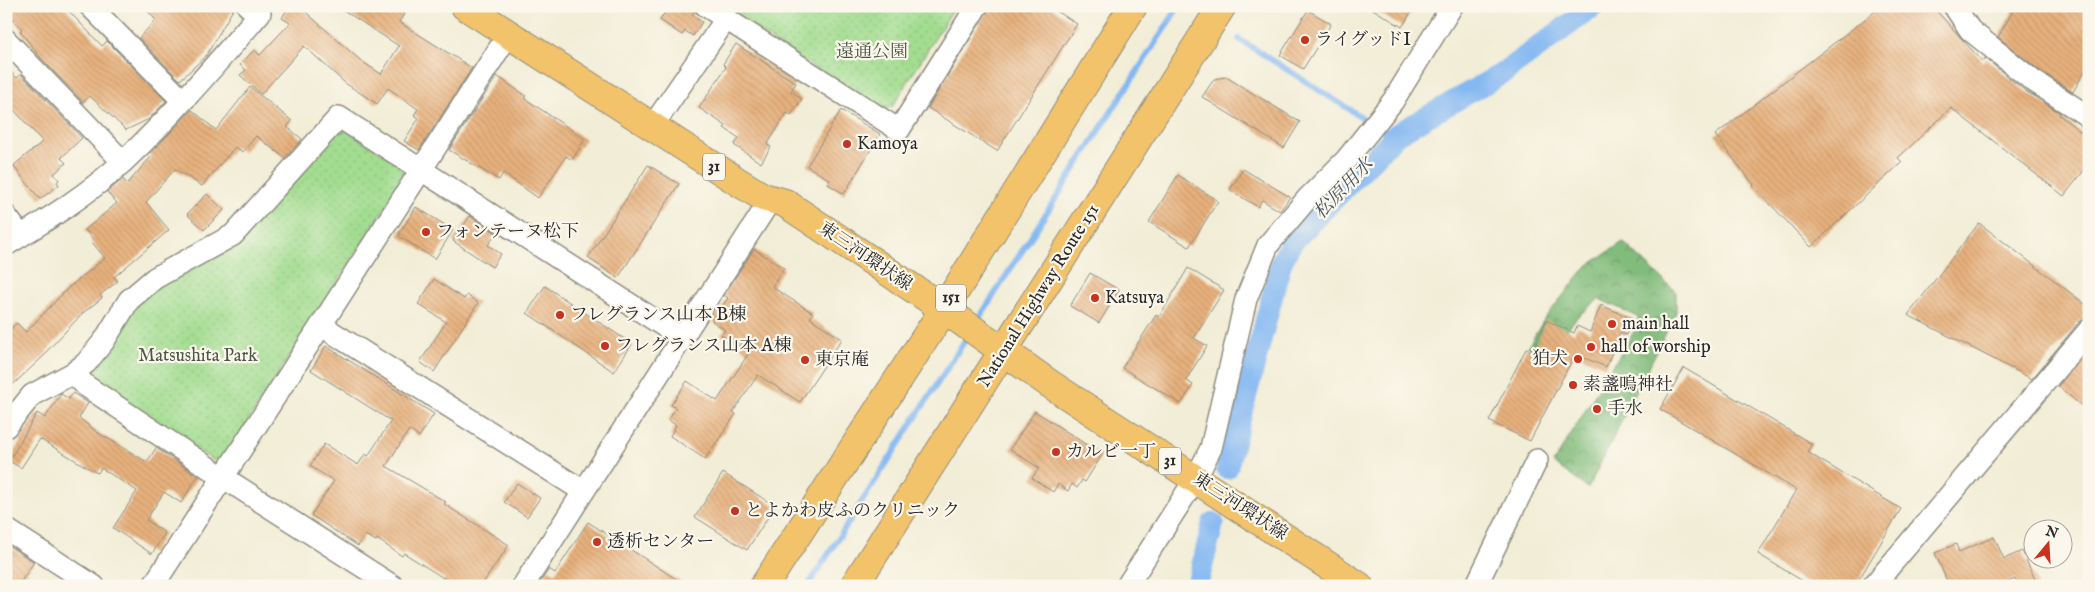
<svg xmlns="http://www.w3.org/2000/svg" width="2095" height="592" font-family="'IM FELL English','Noto Serif JP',serif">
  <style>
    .green { fill: url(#green-dots); stroke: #67845e }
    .forest { fill: url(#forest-crowns); stroke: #567453 }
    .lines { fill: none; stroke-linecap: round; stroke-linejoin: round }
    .stream { stroke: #84b8f2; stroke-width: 6 }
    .canal { stroke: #84b8f2; stroke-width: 22 }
    .building { fill: url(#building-back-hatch) }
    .street-casing { stroke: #8e8c80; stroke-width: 24 }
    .primary-casing { stroke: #8e8c80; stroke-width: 30 }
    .highway-casing { stroke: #8e8c80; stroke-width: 30 }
    .street { stroke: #fff; stroke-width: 21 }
    .primary { stroke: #f2c36a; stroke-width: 28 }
    .highway { stroke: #f2c36a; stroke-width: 28 }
    .poi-dot { fill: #c8321e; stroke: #fbf7ec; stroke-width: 2 }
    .labels { text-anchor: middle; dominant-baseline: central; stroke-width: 4.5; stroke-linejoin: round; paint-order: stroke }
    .shield { fill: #fbf7ec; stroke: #696865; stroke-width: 1 }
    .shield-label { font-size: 16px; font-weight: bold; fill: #2b2b2b }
    .poi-label { font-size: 18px; fill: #2b2b2b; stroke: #fbf7ec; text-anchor: start }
    .park-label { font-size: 18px; fill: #495844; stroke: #fbf7ec }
    .street-label { font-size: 18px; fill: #2b2b2b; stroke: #fbf7ec }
    .water-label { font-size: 19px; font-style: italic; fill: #465567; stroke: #fbf7ec }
  </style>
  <defs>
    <pattern id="green-dots" width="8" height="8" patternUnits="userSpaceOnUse" patternTransform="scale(1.25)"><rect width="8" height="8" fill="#a3dd91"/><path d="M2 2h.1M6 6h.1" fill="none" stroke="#8cbe7d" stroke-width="1.8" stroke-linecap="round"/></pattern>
    <pattern id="forest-crowns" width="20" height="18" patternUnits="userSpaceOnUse" patternTransform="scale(1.25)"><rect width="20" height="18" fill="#82bc7b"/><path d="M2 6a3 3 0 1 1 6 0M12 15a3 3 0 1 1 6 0" fill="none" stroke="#6b9965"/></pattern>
    <pattern id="building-back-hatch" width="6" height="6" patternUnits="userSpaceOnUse" patternTransform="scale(1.25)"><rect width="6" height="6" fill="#e7b17d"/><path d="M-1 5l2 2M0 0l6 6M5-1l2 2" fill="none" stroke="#c6986c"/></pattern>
  </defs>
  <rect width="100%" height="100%" fill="#fbf7ec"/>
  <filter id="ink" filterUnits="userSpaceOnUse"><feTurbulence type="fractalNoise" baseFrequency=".02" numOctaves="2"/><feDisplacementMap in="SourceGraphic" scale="10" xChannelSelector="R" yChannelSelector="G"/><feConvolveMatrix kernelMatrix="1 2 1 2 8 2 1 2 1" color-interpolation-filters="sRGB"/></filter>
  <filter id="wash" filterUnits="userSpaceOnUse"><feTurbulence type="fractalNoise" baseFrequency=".0096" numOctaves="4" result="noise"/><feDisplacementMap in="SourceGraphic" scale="20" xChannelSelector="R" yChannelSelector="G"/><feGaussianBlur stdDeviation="1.12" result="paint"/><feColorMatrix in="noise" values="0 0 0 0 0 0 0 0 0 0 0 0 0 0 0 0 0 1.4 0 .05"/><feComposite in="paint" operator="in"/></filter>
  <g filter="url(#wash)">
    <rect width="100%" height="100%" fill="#f2edd6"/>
    <path class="green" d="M720,6H955L892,107L877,109Z
      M338,131H346L402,165L404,178L225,457L213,460L96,382L92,373L123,329L134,305L160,286L212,257L228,253Z"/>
    <path class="forest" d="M1623,242L1676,292V313L1588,488L1553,463L1638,325V317L1599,299L1578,316L1545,356L1528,347L1545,318L1586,267Z"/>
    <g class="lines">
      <path class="stream" d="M1239,39L1363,118
        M1383,131L1397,134
        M976,323L1179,6
        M808,586L969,334"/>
      <path class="canal" d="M1227,468L1281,263L1292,242L1397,134L1503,73L1594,6
        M1197,586L1213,523"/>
    </g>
    <g id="blocks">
      <path class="building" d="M6,6H64L102,46L107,41L166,101L149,119L126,130L90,96L83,102L41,58L20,31L22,29L6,11Z
        M143,6H235L206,56L180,80L139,38L156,20Z
        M289,6H299L361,61L381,74L399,46L337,6H409L399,22L472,68L419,150L404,141L419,118L414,115L418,109L388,88L377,104L345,83L304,46L261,94L240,75L246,70L240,65L254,50L260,55L290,23L282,18Z
        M669,6H694L695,11L692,15L702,22L693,36L685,31L682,35L660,20Z
        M990,6H1049L1077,24L997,151L928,108Z
        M1368,6H1415L1402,27Z
        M1882,6H1932L1983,62L1985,58L2024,90L2060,113L2059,115L2089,138V164L2064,196L1951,108L1898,158L1902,162L1811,247L1753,186L1754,185L1715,135Z
        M2016,6H2089V64L2073,92L2039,70L1998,37Z
        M1308,10L1331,24L1303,69L1280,55Z
        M736,44L796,83L791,91L802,99L791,115L787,113L767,145L771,147L761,163L734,145L739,138L724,128L726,126L699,108L726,67L723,64Z
        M6,67L17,78L21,74L82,138L61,158L66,163L54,174L59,180L57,182L59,185L40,199L13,166L41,143L42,141L6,101Z
        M497,76L526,96L524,98L585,139L572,160L566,156L538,198L503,173L499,180L449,150Z
        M1226,77L1300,122L1284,148L1202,97L1214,79Z
        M250,87L292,121L287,127L302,139L285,158L256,136L243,152L235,147L202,186L175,169L146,202L169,230L114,277L118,281L100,295L102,298L84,312L46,352L47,353L6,391V333L17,323L26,332L68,288L105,258L91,241L93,239L85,230L117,203L107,192L123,179L127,184L151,157L149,155L192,110L216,130Z
        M841,110L880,134L844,194L828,184L830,180L807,166Z
        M648,165L679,184L618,278L588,258Z
        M1243,169L1290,197L1280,211L1262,200L1258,207L1230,190Z
        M1178,175L1218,201L1189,247L1149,222Z
        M207,194L224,210L204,230L187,214Z
        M416,207L453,230L435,259L400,237L399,234Z
        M470,216L496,233L488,245L501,254L492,267L453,241Z
        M1979,223L2089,307V318L2079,322L2032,379L1908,315Z
        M754,249L784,268L772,287L813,313L810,318L842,339L800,402L758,375L733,412L736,414L705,459L670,436L676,425L668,420L676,408L671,405L687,381L717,401L749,353L721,335L725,330L712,321L728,298L724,295Z
        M1188,268L1224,290L1194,338L1207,346L1186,380L1193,385L1181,404L1122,368L1156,315L1159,317Z
        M1090,273L1119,290L1099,323L1070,306Z
        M434,279L464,299L467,295L478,303L434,372L420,362L446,322L418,304Z
        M545,286L632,344L614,372L527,313Z
        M1601,305L1633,319L1626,335L1620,333L1606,367L1575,354L1530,441L1489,421L1526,349L1533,352L1546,320L1574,333L1577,326L1590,332Z
        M326,346L434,414L419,437L409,430L386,466L446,502L444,504L509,545L481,586H441L445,579L404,553L402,556L377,539L376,541L365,535L358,546L311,515L334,481L310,466L324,444L358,465L365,454L368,456L391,421L311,370Z
        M2089,350V412L2058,386Z
        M1684,368L1812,444L1807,452L1901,509L1855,586H1811L1758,554L1796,490L1660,409Z
        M73,393L88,403L79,418L97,432L147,462L156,448L198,476L181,503L164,492L146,520L165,533L152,554L113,528L137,491L101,468L98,473L95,472L40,439L21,468L9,461L37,413L45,418L61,394L69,399Z
        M1035,411L1102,455L1085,482L1082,480L1077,488L1072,484L1068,491L1058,484L1053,492L1032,478L1039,468L1010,449Z
        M723,473L775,506L747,550L695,517Z
        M517,483L540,498L527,517L504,502Z
        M588,522L687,586H538L549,569L555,573Z
        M1994,537L2004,559L2022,551L2038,586H2018L2015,579L1999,586H1949L1935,553L1956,544L1959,552Z
        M6,544L34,562L18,586H6Z"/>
    </g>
  </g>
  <g filter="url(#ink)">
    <use href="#blocks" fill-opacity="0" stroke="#8e8c80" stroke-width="1"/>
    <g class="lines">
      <defs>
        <path id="street" d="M90,6L183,101
          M706,6L899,130L977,6
          M1954,6L1970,30L2032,80L2089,117
          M6,40L123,162
          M652,127L726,19
          M6,216L21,236
          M6,245C47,220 89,194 124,161C173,115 216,64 260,13L248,6
          M322,326L583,491
          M73,373L86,386L221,476L393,586
          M6,427L32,395L73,373L86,363L104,341L129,300L155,278L233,235L339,117L681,337
          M6,529L94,586
          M153,586L508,35
          M523,586L771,199
          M1127,586L1196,478L1211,448L1246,299L1268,245L1307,199L1346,160L1393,101L1452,6
          M1476,586L1537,460
          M1873,586L2089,330"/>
        <path id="primary" d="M465,6L740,183L763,197L785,203L944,309L1050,384L1359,586"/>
        <path id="highway" d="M764,586L944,309L1133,6
          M854,586L1222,6"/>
      </defs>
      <use href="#street" class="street-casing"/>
      <use href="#primary" class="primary-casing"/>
      <use href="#highway" class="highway-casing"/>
      <use href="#street" class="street"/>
      <use href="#primary" class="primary"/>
      <use href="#highway" class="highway"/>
    </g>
  </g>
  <g class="poi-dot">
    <circle cx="1305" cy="40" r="5"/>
    <circle cx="847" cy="144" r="5"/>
    <circle cx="426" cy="232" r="5"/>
    <circle cx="1095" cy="298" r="5"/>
    <circle cx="560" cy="315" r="5"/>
    <circle cx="1612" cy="324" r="5"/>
    <circle cx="605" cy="346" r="5"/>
    <circle cx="1591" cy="347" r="5"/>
    <circle cx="1578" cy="359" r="5"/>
    <circle cx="805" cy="360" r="5"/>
    <circle cx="1573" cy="385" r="5"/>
    <circle cx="1597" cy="409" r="5"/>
    <circle cx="1056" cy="452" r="5"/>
    <circle cx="735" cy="511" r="5"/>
    <circle cx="597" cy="542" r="5"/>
  </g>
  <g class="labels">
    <g class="shield">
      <rect x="703" y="153.5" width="22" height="27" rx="4"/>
      <rect x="936" y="284.5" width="30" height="27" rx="4"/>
      <rect x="1159" y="447.5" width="22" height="27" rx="4"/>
    </g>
    <g class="shield-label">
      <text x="714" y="167">31</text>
      <text x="951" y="298">151</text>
      <text x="1170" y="461">31</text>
    </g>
    <g class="poi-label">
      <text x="1315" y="40">ライグッドI</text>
      <text x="857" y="144">Kamoya</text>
      <text x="436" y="232">フォンテーヌ松下</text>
      <text x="1105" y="298">Katsuya</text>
      <text x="570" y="315">フレグランス山本 B棟</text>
      <text x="1622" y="324">main hall</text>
      <text x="615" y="346">フレグランス山本 A棟</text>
      <text x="1601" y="347">hall of worship</text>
      <text x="1568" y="359" text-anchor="end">狛犬</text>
      <text x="815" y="360">東京庵</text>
      <text x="1583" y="385">素盞嗚神社</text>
      <text x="1607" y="409">手水</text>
      <text x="1066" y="452">カルビ一丁</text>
      <text x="745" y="511">とよかわ皮ふのクリニック</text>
      <text x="607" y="542">透析センター</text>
    </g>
    <g class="park-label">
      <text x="872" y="52">遠通公園</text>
      <text x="198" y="356">Matsushita Park</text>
    </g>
    <g class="street-label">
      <text transform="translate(865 257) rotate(34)">東三河環状線</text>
      <text transform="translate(1039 296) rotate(-58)">National Highway Route 151</text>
      <text transform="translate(1240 507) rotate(33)">東三河環状線</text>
    </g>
    <g class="water-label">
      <text transform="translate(1344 189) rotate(-46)">松原用水</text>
    </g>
  </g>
  <rect width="2095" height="592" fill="none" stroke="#fbf7ec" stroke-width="25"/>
  <g transform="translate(2048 544) rotate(18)"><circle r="24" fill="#fbf7ec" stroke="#a8a59f"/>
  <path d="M0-4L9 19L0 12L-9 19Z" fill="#c8321e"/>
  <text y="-8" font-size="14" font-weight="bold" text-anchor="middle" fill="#2b2b2b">N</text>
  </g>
</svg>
